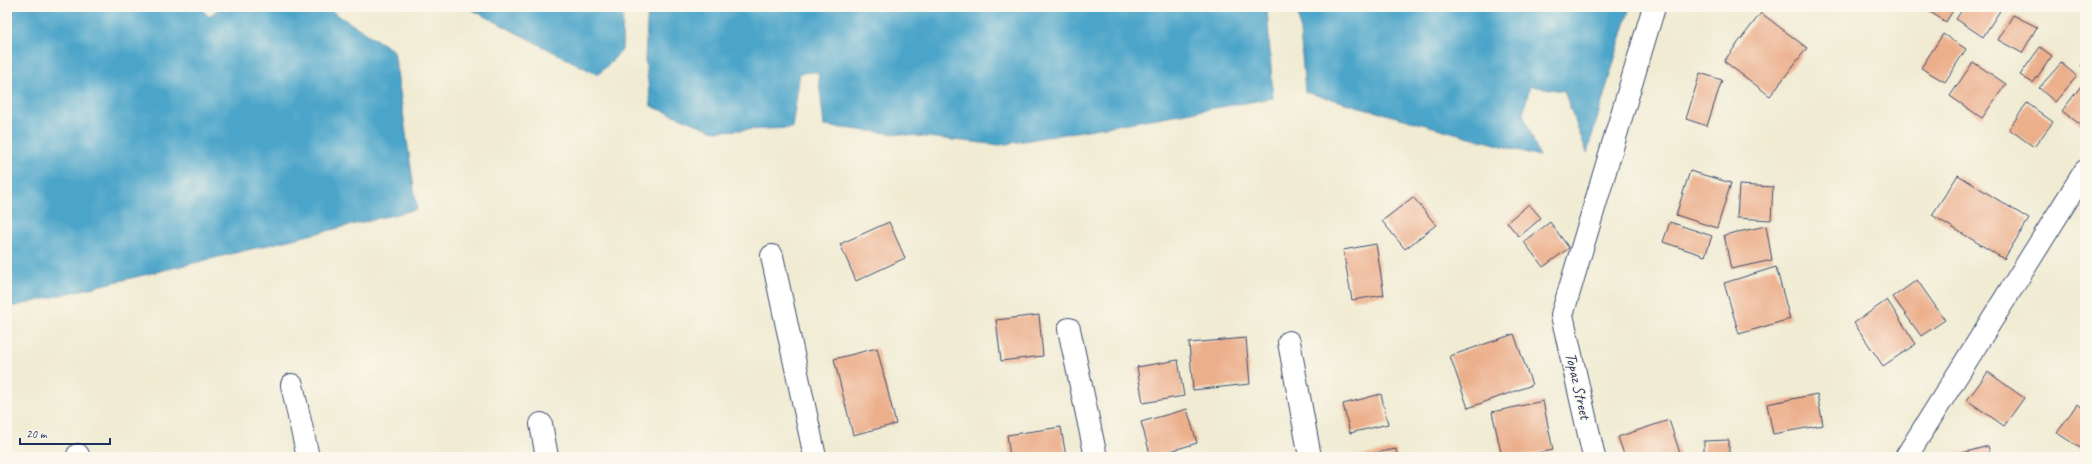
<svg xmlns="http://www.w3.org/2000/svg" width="2092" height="464" font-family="Caveat,sans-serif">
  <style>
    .water { fill: #4ca4c9; stroke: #346a94 }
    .building { fill: #ecaf8c }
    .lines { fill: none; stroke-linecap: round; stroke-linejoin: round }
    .street-casing { stroke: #3b4b6f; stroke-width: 24 }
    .street { stroke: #fff; stroke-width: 22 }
    .labels { text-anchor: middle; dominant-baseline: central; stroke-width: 3; stroke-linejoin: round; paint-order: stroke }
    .street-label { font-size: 16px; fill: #1b2f5e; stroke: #fbf7ec }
  </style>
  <rect width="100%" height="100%" fill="#fbf7ec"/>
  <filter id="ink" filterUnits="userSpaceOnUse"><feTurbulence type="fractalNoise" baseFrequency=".025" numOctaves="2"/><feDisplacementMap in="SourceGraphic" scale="8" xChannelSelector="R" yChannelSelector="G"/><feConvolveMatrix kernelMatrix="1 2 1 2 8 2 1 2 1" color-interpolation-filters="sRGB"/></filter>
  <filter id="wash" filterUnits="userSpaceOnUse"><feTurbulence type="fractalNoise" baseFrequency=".012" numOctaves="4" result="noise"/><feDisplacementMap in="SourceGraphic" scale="16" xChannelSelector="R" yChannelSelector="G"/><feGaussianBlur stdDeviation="0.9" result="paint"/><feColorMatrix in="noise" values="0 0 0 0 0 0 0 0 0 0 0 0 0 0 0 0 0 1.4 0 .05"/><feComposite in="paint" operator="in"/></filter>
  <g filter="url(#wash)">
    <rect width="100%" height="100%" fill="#f0ebd2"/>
    <path class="water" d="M7,7H200L209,17L220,7H325L394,51L417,209L7,308Z
      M467,7H623L622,50L598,75Z
      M648,7H1267L1273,98L1000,145L824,126L818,72L800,73L792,128L714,131L651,106L645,59Z
      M1298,7H1630L1587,153L1564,91L1530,86L1523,113L1539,156L1305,92Z"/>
    <g id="blocks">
      <path class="building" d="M1922,7H1955L1946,22Z
        M1964,7H1998L2001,9L1983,37L1956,19Z
        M1761,13L1807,48L1770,96L1724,61Z
        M2013,15L2037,27L2022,53L1998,40Z
        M1943,34L1966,49L1945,82L1921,68Z
        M2040,47L2052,56L2033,83L2020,75Z
        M2085,60V69L2081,66Z
        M1973,62L2006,84L1982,118L1950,96Z
        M2061,63L2077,76L2055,102L2039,88Z
        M1700,73L1722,80L1707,126L1686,119Z
        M2084,82L2085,83V128L2062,111Z
        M2027,103L2053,122L2034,147L2009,129Z
        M1690,171L1731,183L1717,228L1676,215Z
        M1958,175L2029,219L2004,259L1932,215Z
        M1739,185L1773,187L1771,220L1737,218Z
        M1413,197L1436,225L1405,249L1382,221Z
        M1529,204L1541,218L1519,237L1507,222Z
        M889,222L905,258L856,281L840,244Z
        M1550,222L1569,248L1543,267L1524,242Z
        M1670,222L1712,236L1705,256L1663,242Z
        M1766,226L1772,260L1731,269L1724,235Z
        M1376,244L1384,295L1352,300L1343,250Z
        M1776,267L1790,319L1739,334L1724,283Z
        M1917,280L1945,320L1921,336L1893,297Z
        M1887,300L1916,344L1883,366L1854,323Z
        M1039,315L1043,356L1001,361L996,320Z
        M1514,334L1532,385L1468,408L1450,356Z
        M1246,338L1250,384L1193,390L1189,343Z
        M877,348L896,424L853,435L834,359Z
        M1178,360L1184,396L1143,403L1137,367Z
        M1988,372L2024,398L2004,426L1967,400Z
        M1381,394L1388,424L1350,433L1343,404Z
        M1817,394L1823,425L1773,434L1767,404Z
        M1543,401L1553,450L1519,457H1502L1492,412Z
        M2077,404L2085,409V451L2057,433Z
        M1187,409L1197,443L1151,457L1141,422Z
        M1669,420L1681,456L1625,457L1618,437Z
        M1061,427L1066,457H1010L1007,435Z
        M1729,440V457H1704V441Z
        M1988,446L1991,457H1948Z
        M1396,449L1397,457H1358V456Z"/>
    </g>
  </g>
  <g filter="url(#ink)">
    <use href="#blocks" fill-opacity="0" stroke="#3b4b6f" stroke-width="1"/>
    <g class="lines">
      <defs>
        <path id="street" d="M772,256L815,457
          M1069,329L1096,457
          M1289,342L1310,457
          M292,385L308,457
          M541,424L547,457
          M78,455V457
          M1594,457L1562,315L1654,7
          M1906,457L2085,171"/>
      </defs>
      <use href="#street" class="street-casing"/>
      <use href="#street" class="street"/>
    </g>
  </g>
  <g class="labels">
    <g class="street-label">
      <text transform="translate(1578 386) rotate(77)">Topaz Street</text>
    </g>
  </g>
  <rect width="2092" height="464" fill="none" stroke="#fbf7ec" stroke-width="24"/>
  <path d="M20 438v6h90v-6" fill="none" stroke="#1b2f5e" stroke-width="2"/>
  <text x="26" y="438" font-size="12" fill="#1b2f5e" stroke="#fbf7ec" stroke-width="3" paint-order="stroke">20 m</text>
</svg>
